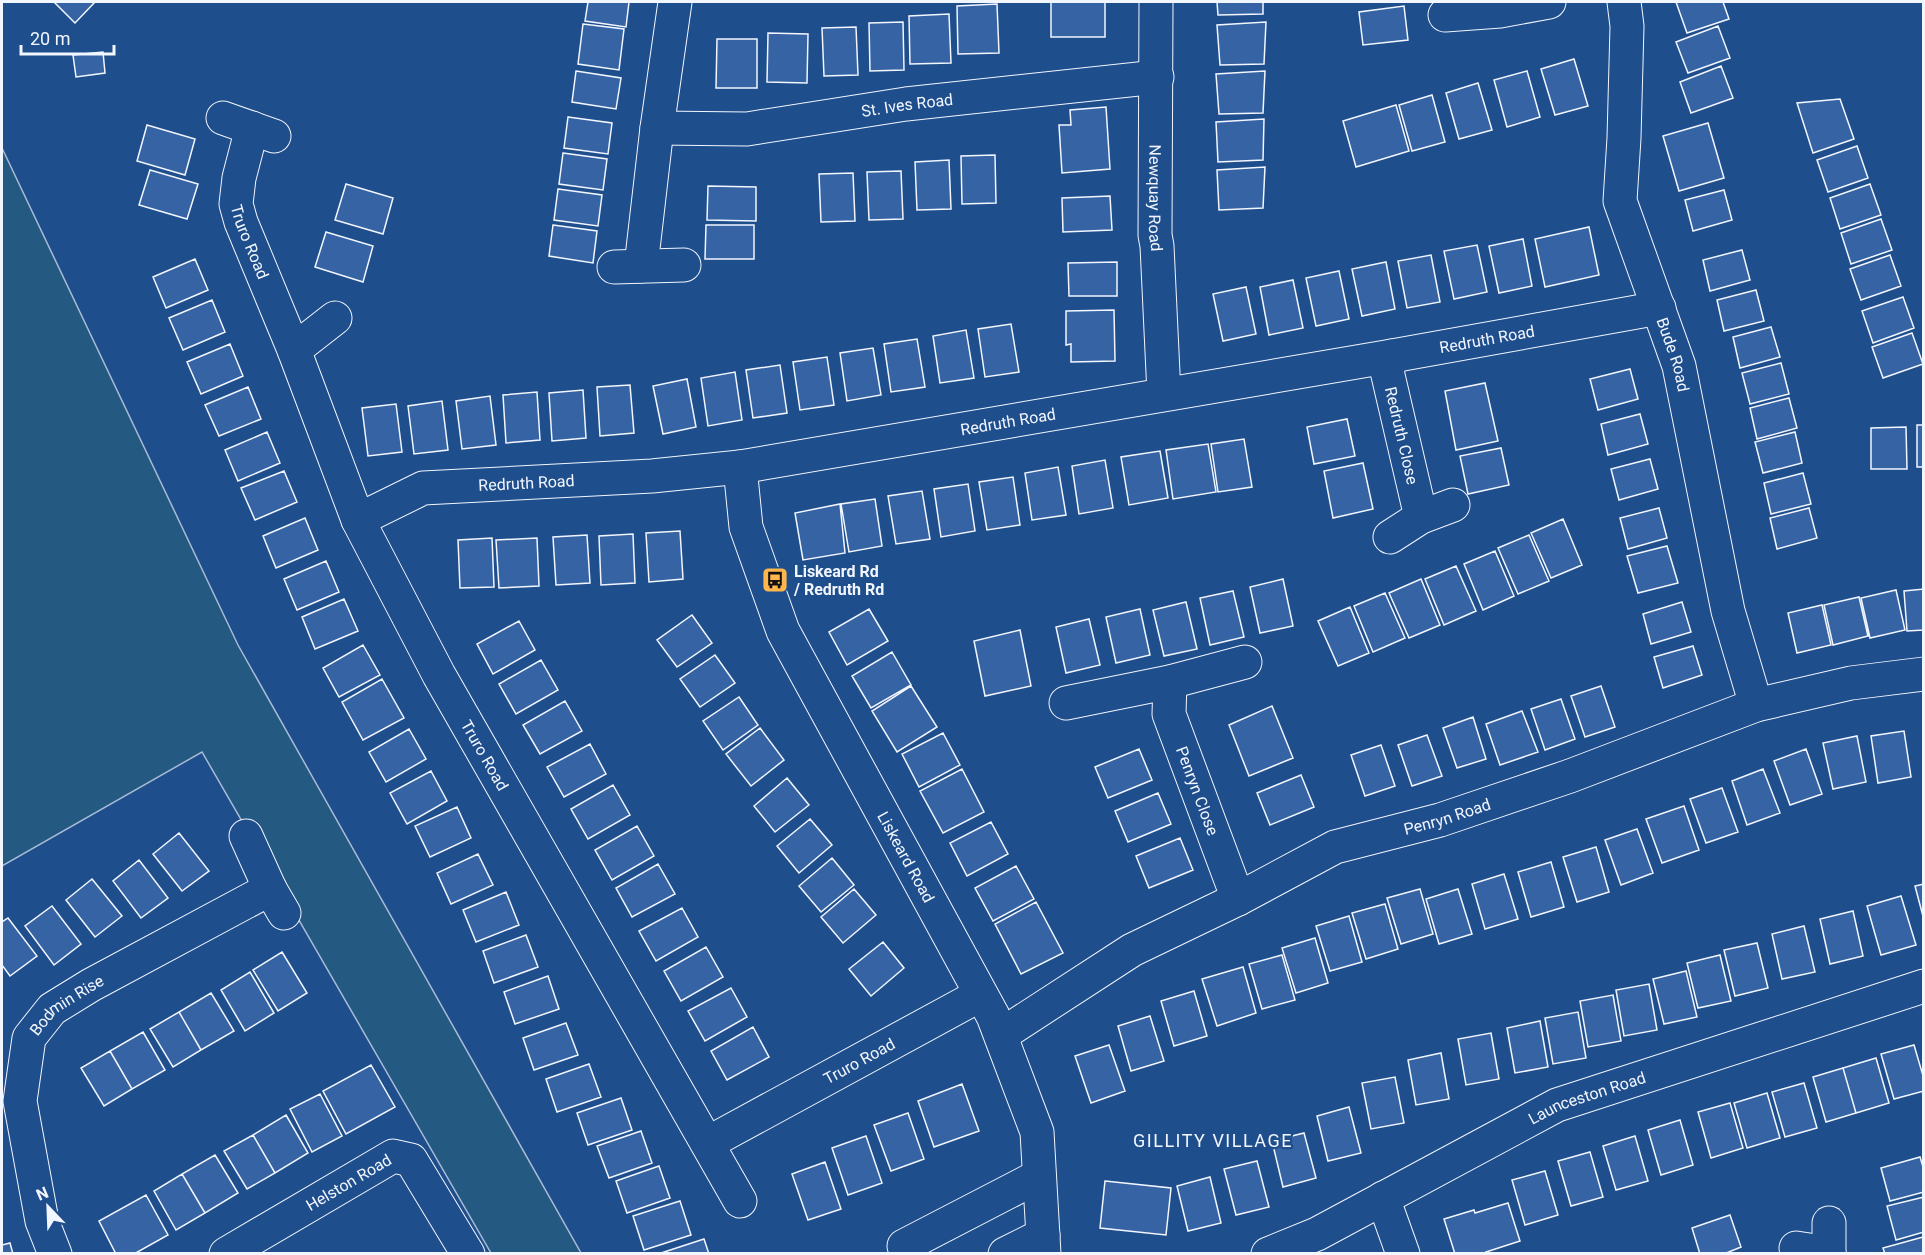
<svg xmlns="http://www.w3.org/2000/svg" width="1925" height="1255" font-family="Roboto,sans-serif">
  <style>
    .green { fill: #245a82; stroke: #a8bbd7; stroke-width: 1.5 }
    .building { fill: #3563a3; stroke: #f2f6ff; stroke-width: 1.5 }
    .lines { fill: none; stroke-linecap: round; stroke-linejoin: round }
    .minor-casing { stroke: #f2f6ff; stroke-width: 35 }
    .minor { stroke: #1f4e8c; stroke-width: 33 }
    .labels { text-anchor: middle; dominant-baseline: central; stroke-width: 4.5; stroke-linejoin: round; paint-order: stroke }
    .street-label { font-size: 16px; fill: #f2f6ff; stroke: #1f4e8c }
    .poi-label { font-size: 16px; font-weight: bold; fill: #f2f6ff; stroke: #1f4e8c; text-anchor: start }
    .neighbourhood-label { font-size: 18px; letter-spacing: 1.5px; fill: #f2f6ff; stroke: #1f4e8c }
  </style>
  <rect width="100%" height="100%" fill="#1f4e8c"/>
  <path class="green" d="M2,148L238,645L581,1253H491L202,752L2,866Z"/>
  <path class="building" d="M54,2H95L75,23Z
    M588,2H629L626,27L585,21Z
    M1051,2H1105V37H1051Z
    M1217,2H1263V14L1218,15Z
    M1676,2H1723L1729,19L1687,33Z
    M997,4L999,53L958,54L957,6Z
    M1404,6L1408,40L1363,45L1359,12Z
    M949,14L951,63L910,64L909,16Z
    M903,22L904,70L870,71L869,23Z
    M1266,22L1264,64L1220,65L1217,25Z
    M583,24L624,29L619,70L578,64Z
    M1718,26L1730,58L1688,73L1676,42Z
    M856,27L858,75L824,76L822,28Z
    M768,33L808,34L807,83L767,82Z
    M717,39H757V88H716Z
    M103,52L105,73L76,77L73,55Z
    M1574,59L1588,106L1555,115L1541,69Z
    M1721,66L1733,98L1691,113L1680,82Z
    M576,71L621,78L616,109L572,102Z
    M1265,71L1263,113L1219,114L1216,74Z
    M1527,71L1540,117L1507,127L1494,80Z
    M1478,83L1492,130L1459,139L1446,93Z
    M1432,95L1445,142L1412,151L1399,105Z
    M1840,99L1854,139L1813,153L1797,103Z
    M1396,105L1409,151L1356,167L1343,121Z
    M1106,107L1110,169L1062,173L1059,125H1071L1070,110Z
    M568,117L612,123L608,154L564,148Z
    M1264,119L1263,160L1218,162L1216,122Z
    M1708,123L1724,178L1679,191L1663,136Z
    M147,125L195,139L185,175L137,161Z
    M1857,146L1868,178L1828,192L1817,160Z
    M563,153L607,159L603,190L559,184Z
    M995,155L996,203L962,204L961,156Z
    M949,160L951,209L917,210L915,162Z
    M1265,167L1263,208L1219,210L1217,170Z
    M150,170L198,184L187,219L139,205Z
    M901,171L903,219L869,220L867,172Z
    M853,173L855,221L821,222L819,174Z
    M346,184L393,198L383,234L335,220Z
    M1870,184L1881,215L1840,229L1830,198Z
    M708,186L756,187V221L707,220Z
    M558,189L602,195L598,226L554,220Z
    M1724,190L1732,220L1693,231L1685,200Z
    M1110,196L1112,230L1063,232L1062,198Z
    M1881,219L1892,250L1851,264L1841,233Z
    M553,225L597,231L593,263L549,256Z
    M706,225H754V259H705Z
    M1589,227L1599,275L1545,287L1535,239Z
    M326,232L373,246L363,282L315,267Z
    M1523,239L1532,286L1499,293L1489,246Z
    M1477,245L1487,292L1454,299L1444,251Z
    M1742,250L1750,280L1710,291L1703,260Z
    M1431,255L1440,302L1407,308L1398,261Z
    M1890,255L1901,286L1861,300L1850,269Z
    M195,259L208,290L166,308L153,277Z
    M1117,262V296H1069L1068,263Z
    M1386,262L1395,309L1362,316L1352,269Z
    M1339,271L1349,319L1316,326L1306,278Z
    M1293,280L1303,328L1269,335L1260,287Z
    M1246,287L1256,334L1223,341L1213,294Z
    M1756,290L1764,321L1724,331L1717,300Z
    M1903,297L1914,328L1873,343L1862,311Z
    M212,300L225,332L183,350L169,318Z
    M1114,310L1115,361L1071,362V344L1066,345V311Z
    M1011,324L1019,372L985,377L978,329Z
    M1771,327L1780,357L1740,368L1733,337Z
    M966,330L974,378L940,383L933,336Z
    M1912,333L1923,364L1883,378L1872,347Z
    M917,339L925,387L891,392L884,344Z
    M230,344L243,376L201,394L187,362Z
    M873,348L881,395L847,401L840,353Z
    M827,357L834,405L800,410L793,362Z
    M1781,363L1789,394L1750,404L1742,373Z
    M780,365L787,413L753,418L746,370Z
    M1630,369L1638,399L1598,410L1590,379Z
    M735,372L742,420L708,426L701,378Z
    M687,379L696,427L663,434L653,386Z
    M1485,383L1498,441L1456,450L1445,391Z
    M630,385L634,433L600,436L597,387Z
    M248,387L261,419L219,436L205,405Z
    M583,390L586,438L552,441L549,393Z
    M537,392L540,440L506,443L503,395Z
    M490,396L496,445L462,449L456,401Z
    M1789,398L1797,428L1757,439L1750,408Z
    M442,401L448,450L414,454L408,406Z
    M396,404L402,452L368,456L362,408Z
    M1640,414L1648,444L1608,455L1601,424Z
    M1347,419L1355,456L1314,464L1307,427Z
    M1917,425H1924V467H1917Z
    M1906,427L1907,469H1871V428Z
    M267,432L280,463L238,481L225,450Z
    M1795,432L1802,463L1763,473L1755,442Z
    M1244,439L1252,487L1218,492L1211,444Z
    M1208,444L1216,492L1173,499L1166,450Z
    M1501,448L1509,485L1468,494L1460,456Z
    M1160,451L1168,498L1129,505L1121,457Z
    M1650,459L1658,489L1619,500L1611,469Z
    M1105,460L1113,508L1079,514L1072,466Z
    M1363,463L1373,509L1333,518L1324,471Z
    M1058,467L1066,515L1032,520L1025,473Z
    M284,471L297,502L255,520L241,488Z
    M1803,473L1811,504L1771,514L1764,483Z
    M1013,477L1020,525L987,530L979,482Z
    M968,484L975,531L941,537L934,489Z
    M922,491L930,539L896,544L888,496Z
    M875,499L882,546L849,552L841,504Z
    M840,504L845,553L803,560L795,513Z
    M1659,508L1667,538L1628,549L1620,518Z
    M1809,508L1817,538L1777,549L1770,518Z
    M305,518L318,550L276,568L263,536Z
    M1563,519L1582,565L1551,578L1531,533Z
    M680,531L683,579L649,582L646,533Z
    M633,534L635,583L601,585L599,536Z
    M587,535L590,583L556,585L553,537Z
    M1529,535L1549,581L1518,594L1498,548Z
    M492,538L494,587L460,588L458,540Z
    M537,538L539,586L499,588L496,540Z
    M1667,546L1678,583L1638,593L1627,556Z
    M1495,551L1514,596L1483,610L1464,564Z
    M326,561L339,592L297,610L284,579Z
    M1456,566L1476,611L1444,625L1425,579Z
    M1283,579L1293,626L1260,633L1250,587Z
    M1421,579L1440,625L1409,638L1389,593Z
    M1924,589V630L1907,631L1904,591Z
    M1896,590L1905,630L1870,638L1861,598Z
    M1233,591L1244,637L1210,645L1200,598Z
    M1385,593L1405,638L1373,652L1354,606Z
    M1859,597L1868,636L1833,645L1824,605Z
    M344,599L358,631L315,649L302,617Z
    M1186,602L1197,649L1164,656L1153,610Z
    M1682,602L1691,632L1651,644L1643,614Z
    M1822,605L1831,645L1797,653L1788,613Z
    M1350,607L1369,653L1338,666L1318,621Z
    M869,609L888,641L847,665L829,632Z
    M1140,609L1150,655L1116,663L1106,617Z
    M692,615L712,643L677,667L657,640Z
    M1089,619L1100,665L1066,673L1056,627Z
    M519,621L535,650L493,674L477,644Z
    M1020,630L1031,686L985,696L974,641Z
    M363,645L380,675L339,697L323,668Z
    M1693,646L1702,675L1663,688L1654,657Z
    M892,652L911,685L871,708L852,676Z
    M715,655L735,683L700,707L680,679Z
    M541,660L558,690L516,714L499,684Z
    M382,679L404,718L363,740L342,702Z
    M911,686L937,727L897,752L872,711Z
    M1601,686L1615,727L1585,737L1571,696Z
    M739,697L758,725L723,750L703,721Z
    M1561,699L1575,739L1545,750L1531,709Z
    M565,701L582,731L540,754L523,725Z
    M1272,706L1293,758L1249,776L1229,725Z
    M1522,711L1538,752L1500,765L1486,724Z
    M1473,717L1486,759L1457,768L1443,728Z
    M760,728L784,760L751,786L726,754Z
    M409,729L426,759L386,782L369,752Z
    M1904,731L1911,777L1878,783L1871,736Z
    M943,733L960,765L919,787L902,754Z
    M1427,735L1442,776L1412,786L1398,745Z
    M1857,736L1866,782L1833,789L1823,743Z
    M590,744L606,774L564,797L547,767Z
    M1381,745L1395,786L1365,796L1351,755Z
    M1139,749L1152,780L1108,798L1095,767Z
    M1806,749L1822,794L1790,805L1774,761Z
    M962,769L984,812L943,833L920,791Z
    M1763,769L1780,813L1747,825L1732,781Z
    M431,771L447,801L407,824L390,793Z
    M1301,775L1314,807L1270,825L1257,793Z
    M787,778L809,805L775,832L754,806Z
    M613,785L630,815L588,839L571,809Z
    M1722,788L1738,832L1706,843L1690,799Z
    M1158,793L1171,824L1128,842L1115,811Z
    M1684,806L1699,850L1662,863L1646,819Z
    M457,807L471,838L430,857L415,826Z
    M810,819L832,845L799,873L777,846Z
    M991,822L1008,854L967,876L950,843Z
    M637,826L654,856L612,880L595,850Z
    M1637,829L1653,873L1621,885L1605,840Z
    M179,833L209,871L182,891L153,854Z
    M1180,838L1193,870L1149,888L1136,856Z
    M1596,847L1609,892L1577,902L1563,857Z
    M478,854L493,885L451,904L437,873Z
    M832,858L854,885L821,912L799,886Z
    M139,860L168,898L141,918L113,881Z
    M1551,862L1564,907L1531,917L1518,872Z
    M658,864L675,894L632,917L616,888Z
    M1016,866L1034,899L993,921L975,888Z
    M1504,874L1518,919L1485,929L1472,884Z
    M92,879L122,916L95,937L66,900Z
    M1924,884V920L1915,886Z
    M854,889L876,915L843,943L821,917Z
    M1420,889L1433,934L1401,944L1387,898Z
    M1458,889L1472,934L1439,944L1426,899Z
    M506,892L519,925L476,942L463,910Z
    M1901,896L1916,945L1881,955L1867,906Z
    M1036,902L1063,953L1021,974L995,924Z
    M1385,904L1398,949L1366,959L1352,913Z
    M52,906L81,944L54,965L25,926Z
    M682,908L698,937L656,961L639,931Z
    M1853,911L1863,956L1830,964L1820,919Z
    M1349,916L1362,962L1330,971L1316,926Z
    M8,918L37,956L10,976L2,965V922Z
    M1804,926L1815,972L1782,979L1772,934Z
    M526,935L538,967L494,983L483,951Z
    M1315,938L1328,983L1296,993L1282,948Z
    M883,942L904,968L871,996L849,969Z
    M1757,943L1768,988L1735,996L1724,950Z
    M706,947L723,977L681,1001L664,971Z
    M282,952L307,993L278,1011L253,970Z
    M1282,955L1295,1000L1262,1009L1249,964Z
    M1720,955L1731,1001L1698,1008L1687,963Z
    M1243,967L1256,1013L1217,1026L1202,979Z
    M1686,971L1697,1017L1664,1024L1653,979Z
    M250,972L274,1013L245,1031L221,990Z
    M548,976L559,1009L515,1024L504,992Z
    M1649,984L1657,1030L1624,1036L1616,990Z
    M731,988L747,1017L705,1041L688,1011Z
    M1194,991L1207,1036L1174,1046L1161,1001Z
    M211,993L234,1031L201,1050L179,1012Z
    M1613,995L1621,1041L1588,1047L1580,1001Z
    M179,1012L201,1050L173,1067L150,1029Z
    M1578,1012L1586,1058L1553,1064L1545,1018Z
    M1150,1016L1164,1061L1131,1071L1118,1026Z
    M1540,1021L1548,1067L1515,1073L1507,1028Z
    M566,1023L578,1055L534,1070L523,1038Z
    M753,1027L769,1057L727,1080L711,1051Z
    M143,1032L165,1070L132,1089L110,1051Z
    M1491,1033L1499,1079L1466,1085L1458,1039Z
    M1109,1045L1125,1091L1091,1103L1075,1056Z
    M1914,1045L1924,1079V1091L1894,1099L1881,1054Z
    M110,1051L132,1089L104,1106L81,1068Z
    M1441,1053L1449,1099L1416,1105L1408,1060Z
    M1876,1058L1889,1103L1856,1113L1843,1068Z
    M589,1064L601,1097L557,1112L546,1079Z
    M371,1065L395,1107L346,1134L323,1091Z
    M1843,1068L1856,1113L1826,1122L1813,1077Z
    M1395,1077L1404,1123L1371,1129L1362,1083Z
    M1804,1083L1817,1128L1785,1137L1772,1092Z
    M962,1084L979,1131L934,1147L918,1101Z
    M1767,1093L1780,1138L1747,1148L1734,1103Z
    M320,1094L342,1136L312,1152L290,1109Z
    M621,1098L632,1130L588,1145L577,1113Z
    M1730,1103L1743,1148L1711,1158L1698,1112Z
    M1349,1107L1361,1153L1328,1161L1317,1116Z
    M908,1113L924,1159L891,1171L874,1125Z
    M286,1115L308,1153L275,1173L253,1135Z
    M1680,1120L1693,1165L1661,1175L1648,1130Z
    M641,1131L652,1163L609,1178L597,1146Z
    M1304,1133L1316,1178L1283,1187L1272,1141Z
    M253,1135L275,1173L247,1189L224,1151Z
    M866,1136L882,1183L848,1195L832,1148Z
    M1635,1136L1648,1181L1616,1190L1603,1146Z
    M1590,1152L1603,1197L1571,1206L1558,1161Z
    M215,1155L238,1193L205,1213L182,1174Z
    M1920,1157L1924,1170V1192L1890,1201L1881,1168Z
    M1257,1161L1269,1207L1236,1215L1224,1169Z
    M825,1162L841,1209L808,1220L792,1174Z
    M659,1166L670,1198L627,1213L616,1181Z
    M1545,1171L1558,1215L1525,1225L1512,1180Z
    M182,1174L205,1213L176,1230L154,1191Z
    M1210,1177L1221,1223L1188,1231L1177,1186Z
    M1105,1181L1171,1188L1166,1235L1100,1228Z
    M146,1195L168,1235L134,1254H116L99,1221Z
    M1924,1197V1232L1896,1240L1887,1206Z
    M680,1201L691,1235L644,1250L633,1216Z
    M1508,1203L1520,1241L1486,1252L1487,1254H1455L1444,1219L1474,1210L1475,1213Z
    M1730,1215L1741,1247L1724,1254H1700L1692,1228Z
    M1923,1237L1924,1254H1885L1883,1248Z
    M704,1239L709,1254H658Z
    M10,1243L13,1254H2V1245Z"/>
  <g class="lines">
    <defs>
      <g id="minor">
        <path id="s1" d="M1156,2L1155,235L1157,246L1164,394"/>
        <path id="s2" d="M1624,2L1627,26L1624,138L1620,201L1679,366L1728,611L1756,705"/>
        <path d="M1445,15L1500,11L1549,2"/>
        <path d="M223,118L274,136"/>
        <path id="s3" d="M252,128L239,178L236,204L241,222L294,350L358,520L439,675L740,1201"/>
        <path id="s4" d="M657,128L747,129L906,104L1157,77"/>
        <path d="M641,266L657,128L675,2"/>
        <path d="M614,267L684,265"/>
        <path d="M294,350L335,318"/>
        <path id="s5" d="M1392,356L1387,371L1421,517"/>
        <path id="s6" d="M740,467L746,527L783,631L993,1016L1037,1132L1044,1254"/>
        <path id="s7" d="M358,520L423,488L652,476L740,467L1392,356L1659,308"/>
        <path d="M1390,537L1421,517L1453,505"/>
        <path id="s8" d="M1170,682L1169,714L1238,899"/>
        <path d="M1066,703L1170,682L1245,662"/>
        <path d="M246,836L270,889L284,913"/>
        <path id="s9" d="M1001,1035L1132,950L1238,899L1335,847L1440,820L1570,776L1756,705L1851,683L1924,674"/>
        <path id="s10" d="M708,1143L980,995"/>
        <path d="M1383,1198L1403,1254"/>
        <path d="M904,1246L1039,1176"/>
        <path d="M1796,1248L1829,1253"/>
        <path id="s11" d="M55,1254L42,1221L20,1101L29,1038L52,1009L91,985L270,889"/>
        <path id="s12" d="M226,1254L393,1156L411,1160L468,1254"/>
        <path d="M1005,1254L1043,1235"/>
        <path id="s13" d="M1268,1254L1317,1234L1557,1105L1924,986"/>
        <path d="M1829,1254V1223"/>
      </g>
    </defs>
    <use href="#minor" class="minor-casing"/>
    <use href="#minor" class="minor"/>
  </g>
  <defs>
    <symbol id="bus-square" viewBox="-11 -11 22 22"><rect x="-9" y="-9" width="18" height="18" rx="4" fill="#ffb74d" stroke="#1f4e8c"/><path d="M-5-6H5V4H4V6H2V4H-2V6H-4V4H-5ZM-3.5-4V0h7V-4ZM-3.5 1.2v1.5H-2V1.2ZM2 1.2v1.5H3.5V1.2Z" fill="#111"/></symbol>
  </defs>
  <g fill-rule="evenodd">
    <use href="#bus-square" x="760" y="565" width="30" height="30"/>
  </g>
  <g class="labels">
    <g class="street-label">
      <text stroke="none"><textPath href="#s4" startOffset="252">St. Ives Road</textPath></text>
      <text stroke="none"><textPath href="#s1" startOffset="196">Newquay Road</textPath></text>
      <text stroke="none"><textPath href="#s3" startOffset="118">Truro Road</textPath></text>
      <text stroke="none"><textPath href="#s7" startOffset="1148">Redruth Road</textPath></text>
      <text stroke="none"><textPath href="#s2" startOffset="362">Bude Road</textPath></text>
      <text stroke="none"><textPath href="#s7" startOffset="662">Redruth Road</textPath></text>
      <text stroke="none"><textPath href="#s5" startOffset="82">Redruth Close</textPath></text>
      <text stroke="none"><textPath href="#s7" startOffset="176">Redruth Road</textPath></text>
      <text stroke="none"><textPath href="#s3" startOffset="684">Truro Road</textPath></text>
      <text stroke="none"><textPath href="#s8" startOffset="114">Penryn Close</textPath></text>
      <text stroke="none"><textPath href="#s9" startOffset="500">Penryn Road</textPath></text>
      <text stroke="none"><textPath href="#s6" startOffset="428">Liskeard Road</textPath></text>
      <text stroke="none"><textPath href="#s11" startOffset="272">Bodmin Rise</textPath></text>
      <text stroke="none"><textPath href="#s10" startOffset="172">Truro Road</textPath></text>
      <text stroke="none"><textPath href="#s13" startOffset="356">Launceston Road</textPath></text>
      <text stroke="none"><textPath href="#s12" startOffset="142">Helston Road</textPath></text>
    </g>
    <g class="poi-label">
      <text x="794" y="571">Liskeard Rd<tspan x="794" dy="18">/ Redruth Rd</tspan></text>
    </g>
    <g class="neighbourhood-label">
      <text x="1213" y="1140">GILLITY VILLAGE</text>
    </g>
  </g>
  <rect width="1925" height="1255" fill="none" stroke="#f2f6ff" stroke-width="6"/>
  <g transform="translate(48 1207) rotate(337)" stroke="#1f4e8c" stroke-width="4.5" paint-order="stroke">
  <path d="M0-4.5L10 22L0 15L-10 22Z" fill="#f2f6ff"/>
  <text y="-9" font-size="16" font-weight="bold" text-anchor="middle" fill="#f2f6ff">N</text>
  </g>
  <path d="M21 45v9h93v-9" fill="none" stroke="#f2f6ff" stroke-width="3"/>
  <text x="30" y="45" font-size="18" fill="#f2f6ff" stroke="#1f4e8c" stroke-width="4.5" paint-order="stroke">20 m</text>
</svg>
